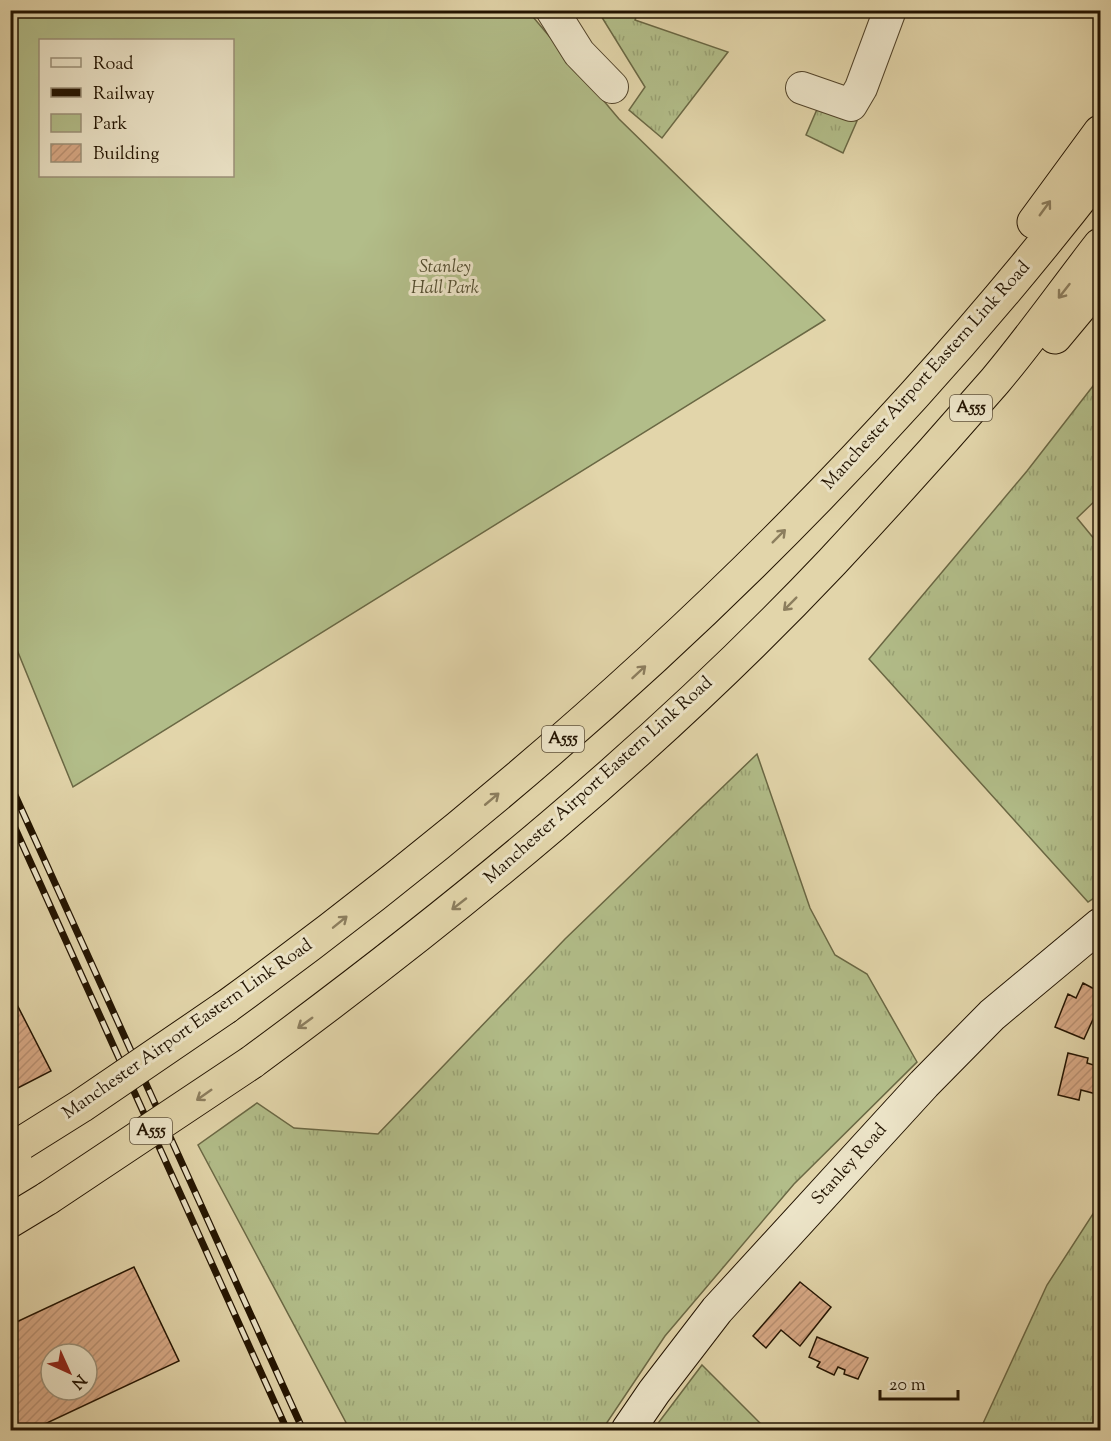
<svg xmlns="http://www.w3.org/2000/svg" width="1111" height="1441" font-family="'Sorts Mill Goudy',serif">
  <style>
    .grass { fill: url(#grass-tufts); stroke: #6a6844; stroke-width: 1.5 }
    .park { fill: #b2bd89; stroke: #6a6844; stroke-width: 1.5; fill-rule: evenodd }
    .building { fill: url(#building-hatch); stroke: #221300; stroke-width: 1.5; fill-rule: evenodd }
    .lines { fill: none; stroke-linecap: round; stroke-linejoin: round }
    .street-casing { stroke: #52442a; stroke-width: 34 }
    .secondary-casing { stroke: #221300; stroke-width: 35 }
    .highway-casing { stroke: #221300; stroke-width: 35 }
    .street { stroke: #ece4c8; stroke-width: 32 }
    .secondary { stroke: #ece4c8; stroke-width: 33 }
    .highway { stroke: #e2d5aa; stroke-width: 33 }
    .rail-casing { stroke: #221300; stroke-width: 7 }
    .rail { stroke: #ece4c8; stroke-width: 4.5; stroke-dasharray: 14; stroke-linecap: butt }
    .highway-bridge-casing { stroke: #221300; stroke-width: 35; stroke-linecap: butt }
    .highway-bridge { stroke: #e2d5aa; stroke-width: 33 }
    .oneway { stroke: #8c7e5e }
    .labels { text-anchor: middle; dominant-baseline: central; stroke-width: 6; stroke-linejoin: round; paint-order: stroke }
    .shield { fill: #ece4c8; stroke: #5f523c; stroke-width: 1.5 }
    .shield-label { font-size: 16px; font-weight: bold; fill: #221300 }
    .park-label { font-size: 18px; font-style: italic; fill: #544e30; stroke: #ece4c8 }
    .street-label { font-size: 18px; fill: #221300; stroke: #ece4c8 }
  </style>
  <defs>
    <pattern id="grass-tufts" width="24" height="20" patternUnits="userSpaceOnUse" patternTransform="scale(1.5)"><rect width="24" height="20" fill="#b2bd89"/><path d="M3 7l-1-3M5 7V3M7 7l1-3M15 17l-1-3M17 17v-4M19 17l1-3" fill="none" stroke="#99a274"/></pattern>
    <pattern id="building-hatch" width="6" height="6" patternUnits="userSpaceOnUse" patternTransform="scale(1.5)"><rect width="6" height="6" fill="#d9aa87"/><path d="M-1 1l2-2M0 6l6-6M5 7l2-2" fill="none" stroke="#ba9173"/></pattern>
  </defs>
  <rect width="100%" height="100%" fill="#e2d5aa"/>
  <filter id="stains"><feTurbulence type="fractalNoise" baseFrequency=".00333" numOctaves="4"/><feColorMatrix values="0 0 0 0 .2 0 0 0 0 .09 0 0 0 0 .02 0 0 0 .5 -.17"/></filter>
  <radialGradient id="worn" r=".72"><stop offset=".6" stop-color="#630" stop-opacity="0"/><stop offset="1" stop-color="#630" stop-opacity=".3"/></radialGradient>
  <path class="grass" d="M598,11H638L635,20L728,52L662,138L629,110L645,87Z
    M818,107L857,121L843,153L806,135Z
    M1100,377V496L1077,518L1100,546V673L1094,677L1100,684V894L1088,902L869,659L1027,471Z
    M757,754L810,908L835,955L867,974L917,1062L794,1184L665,1336L602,1430H350L198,1145L257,1103L294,1128L378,1134L565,939Z
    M1100,1203V1430H980L1047,1285Z
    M702,1365L767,1430H653Z"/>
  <path class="park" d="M10,11H528L619,119L825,320L73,787L11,635ZM40,40H232V176H40Z"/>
  <path class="building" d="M1083,983L1100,992V1004L1084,1039L1055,1027L1068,994L1076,998Z
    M10,991L51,1071L10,1092Z
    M1068,1053L1088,1058L1087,1063L1100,1067V1095L1081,1090L1079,1100L1058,1095Z
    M134,1267L179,1361L32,1430H10V1325ZM51,1354H87V1390H51Z
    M800,1282L831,1307L800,1346L781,1330L766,1348L753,1336Z
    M817,1337L868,1358L858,1379L844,1374L845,1370L838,1367L834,1375L817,1367L820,1362L809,1357Z"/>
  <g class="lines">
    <defs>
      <path id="street" d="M552,10L579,53L612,87
        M802,88L851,105L861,88L890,10"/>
      <path id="secondary" d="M628,1430L654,1392L717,1310L924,1084L992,1015L1100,925"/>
      <path id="highway" d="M1034,222L1100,132
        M1055,337L1100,283
        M226,1007C553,769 853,493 1100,173
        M252,1062C457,911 656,748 832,562C887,503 942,442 995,381C1032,337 1065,290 1100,245
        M10,1221L48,1198"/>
    </defs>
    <use href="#street" class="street-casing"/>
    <use href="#secondary" class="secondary-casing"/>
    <use href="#highway" class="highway-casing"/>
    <use href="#street" class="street"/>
    <use href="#secondary" class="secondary"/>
    <use href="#highway" class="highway"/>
    <defs>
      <path id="rail" d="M10,784L303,1430
        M10,817L287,1430"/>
    </defs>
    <use href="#rail" class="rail-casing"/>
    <use href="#rail" class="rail"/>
    <defs>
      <path id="highway-bridge" d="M22,1143L81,1106L226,1007
        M48,1198L252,1062"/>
    </defs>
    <use href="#highway-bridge" class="highway-bridge-casing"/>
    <use href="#highway-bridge" class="highway-bridge"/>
  </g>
  <defs><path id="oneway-shaft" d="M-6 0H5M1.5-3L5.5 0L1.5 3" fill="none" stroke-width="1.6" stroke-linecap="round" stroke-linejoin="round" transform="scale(1.5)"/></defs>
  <g class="oneway">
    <use href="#oneway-shaft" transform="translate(1045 208) rotate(-54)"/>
    <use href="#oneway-shaft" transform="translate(1064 291) rotate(128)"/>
    <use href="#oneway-shaft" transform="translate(779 536) rotate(-45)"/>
    <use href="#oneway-shaft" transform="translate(790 604) rotate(135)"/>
    <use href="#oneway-shaft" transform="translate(639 672) rotate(-43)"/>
    <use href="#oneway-shaft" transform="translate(492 799) rotate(-40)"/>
    <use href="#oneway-shaft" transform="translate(459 904) rotate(142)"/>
    <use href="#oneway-shaft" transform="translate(340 922) rotate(-39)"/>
    <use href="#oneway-shaft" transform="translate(305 1023) rotate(144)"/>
    <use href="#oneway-shaft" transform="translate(204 1095) rotate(145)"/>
  </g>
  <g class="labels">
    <g class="shield">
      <rect x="950" y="395" width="42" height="26" rx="4.5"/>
      <rect x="542" y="726" width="42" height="26" rx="4.5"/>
      <rect x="130" y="1118" width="42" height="26" rx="4.5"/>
    </g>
    <g class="shield-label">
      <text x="971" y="408">A555</text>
      <text x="563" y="739">A555</text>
      <text x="151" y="1131">A555</text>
    </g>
    <g class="park-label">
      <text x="445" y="268">Stanley<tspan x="445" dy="21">Hall Park</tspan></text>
    </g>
    <g class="street-label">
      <text transform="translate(927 376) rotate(-48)">Manchester Airport Eastern Link Road</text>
      <text transform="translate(599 781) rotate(-42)">Manchester Airport Eastern Link Road</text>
      <text transform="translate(188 1030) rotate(-35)">Manchester Airport Eastern Link Road</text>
      <text transform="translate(850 1165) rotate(-48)">Stanley Road</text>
    </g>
  </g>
  <rect width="1111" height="1441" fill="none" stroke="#e2d5aa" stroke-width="36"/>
  <rect x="12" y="12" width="1087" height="1417" fill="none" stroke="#221300" stroke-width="3"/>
  <rect x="18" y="18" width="1075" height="1405" fill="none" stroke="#221300" stroke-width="1.5"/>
  <rect x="39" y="39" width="195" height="138" fill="#ece4c8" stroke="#9b9078" stroke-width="1.5"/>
  <rect x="51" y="58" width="30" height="9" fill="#ece4c8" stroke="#9b9078" stroke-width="1.5"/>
  <text x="93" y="69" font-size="18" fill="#221300">Road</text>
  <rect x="51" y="88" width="30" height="9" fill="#221300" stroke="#9b9078" stroke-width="1.5"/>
  <text x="93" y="99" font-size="18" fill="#221300">Railway</text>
  <rect x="51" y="114" width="30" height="18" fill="#b2bd89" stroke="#9b9078" stroke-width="1.5"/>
  <text x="93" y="129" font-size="18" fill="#221300">Park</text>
  <rect x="51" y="144" width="30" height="18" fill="url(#building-hatch)" stroke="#9b9078" stroke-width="1.5"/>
  <text x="93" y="159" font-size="18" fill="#221300">Building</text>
  <g transform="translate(69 1372) rotate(135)"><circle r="28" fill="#ece4c8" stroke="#9b9078" stroke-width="1.5"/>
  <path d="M0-4.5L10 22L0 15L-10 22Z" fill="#8f2418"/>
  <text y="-9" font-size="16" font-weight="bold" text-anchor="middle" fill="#221300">N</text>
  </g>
  <path d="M880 1390v9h78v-9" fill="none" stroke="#221300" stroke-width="3"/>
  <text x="889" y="1390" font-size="18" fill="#221300" stroke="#ece4c8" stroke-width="4.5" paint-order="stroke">20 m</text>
  <rect width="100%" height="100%" filter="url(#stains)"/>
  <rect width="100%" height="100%" fill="url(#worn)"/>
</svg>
